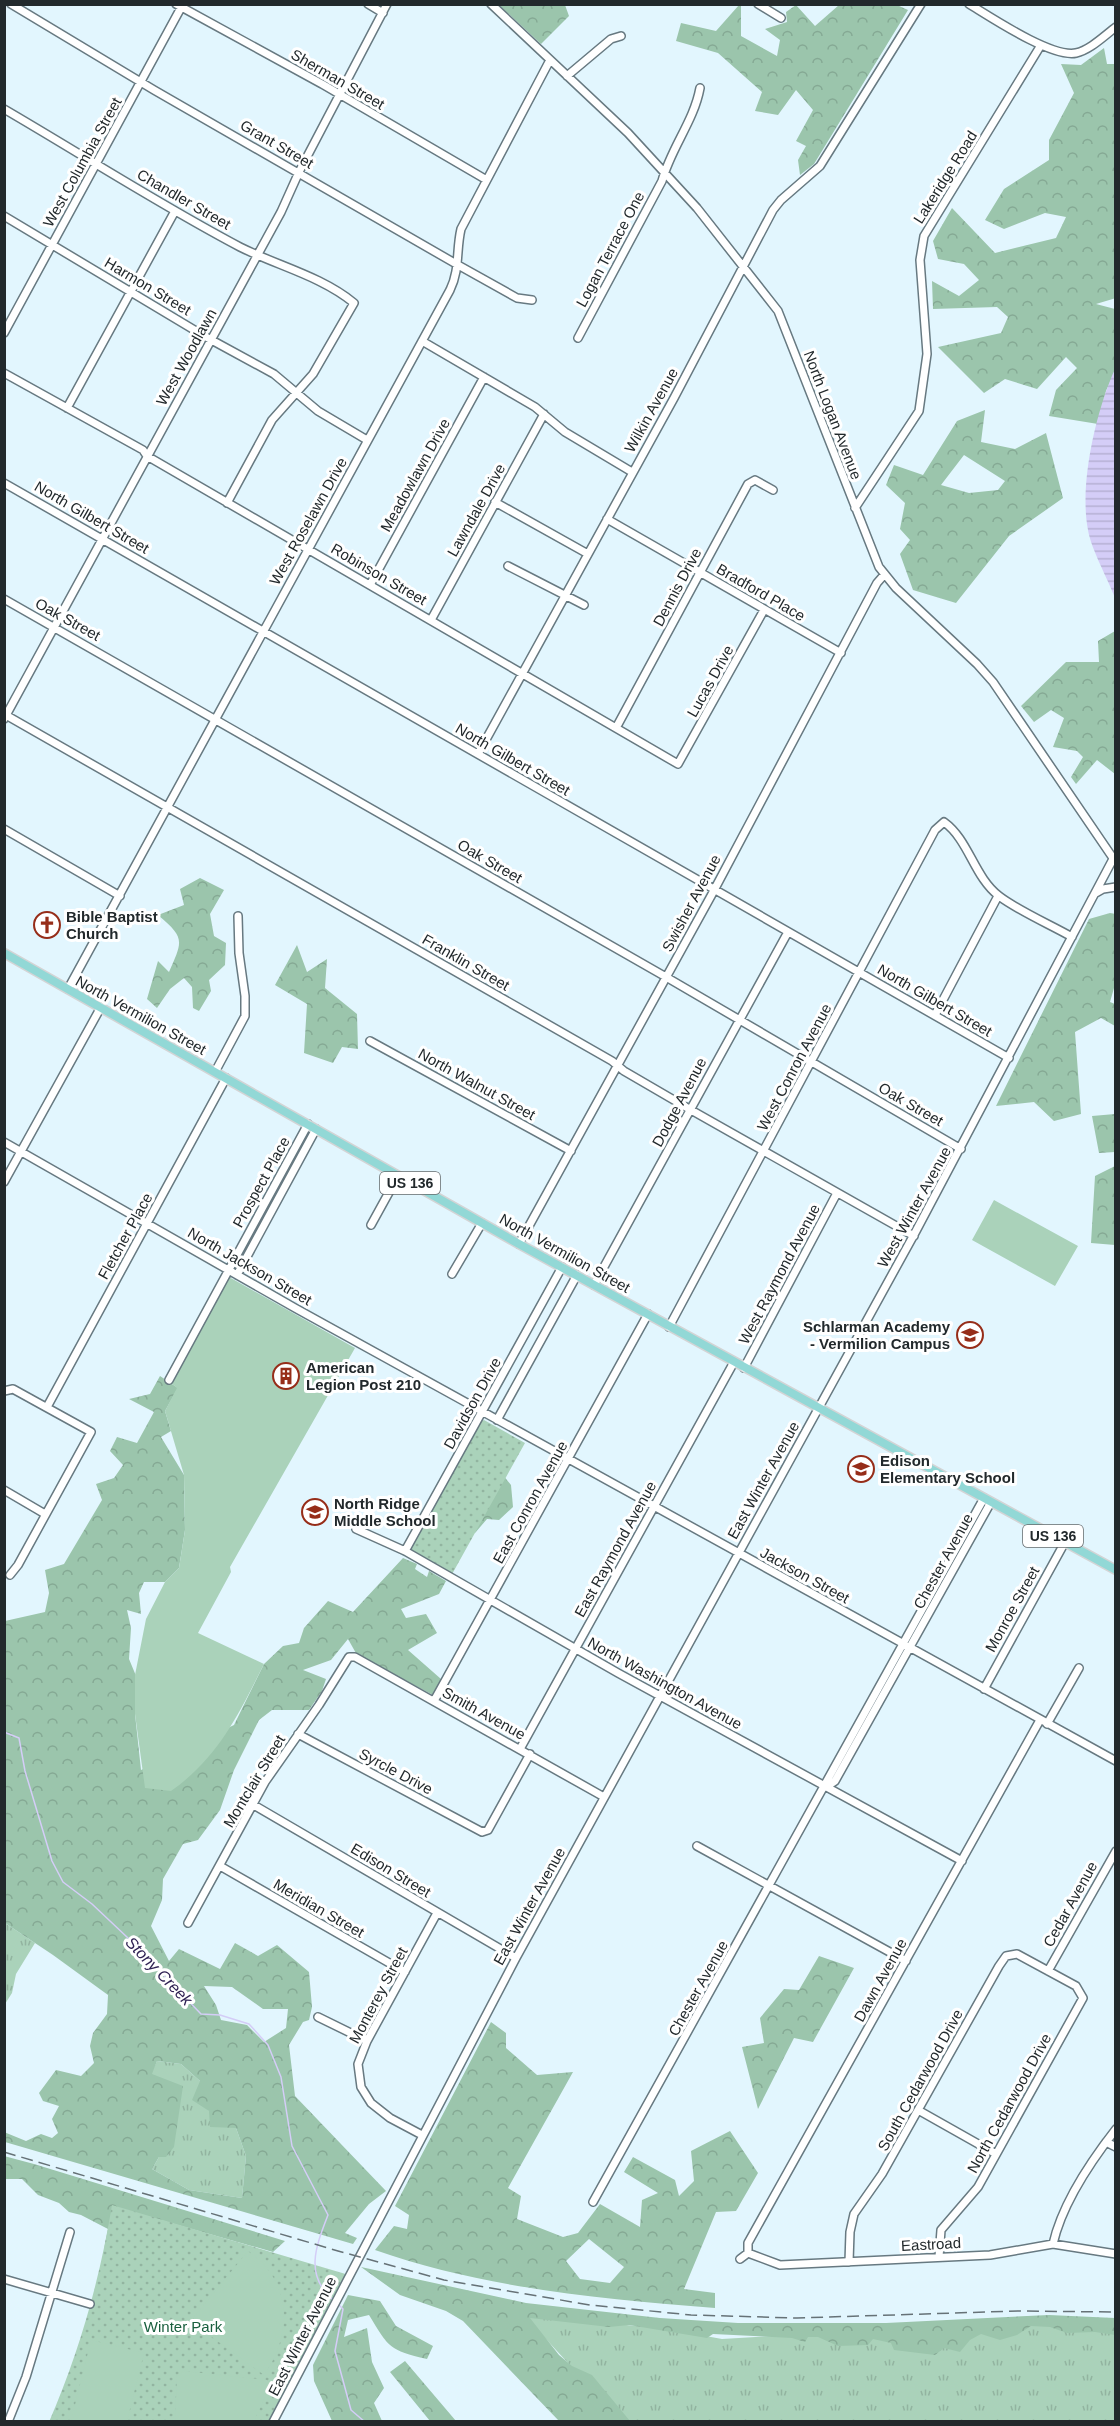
<svg xmlns="http://www.w3.org/2000/svg" width="1120" height="2426" font-family="Helvetica,sans-serif">
  <style>
    .grass { fill: url(#grass-tufts) }
    .forest { fill: url(#forest-crowns); fill-rule: evenodd }
    .park { fill: url(#park-dots) }
    .pitch { fill: #aad2ba }
    .water { fill: url(#water-rules) }
    .lines { fill: none; stroke-linecap: round; stroke-linejoin: round }
    .stream { stroke: #d4cdf7; stroke-width: 1.5 }
    .minor-casing { stroke: #677981; stroke-width: 10 }
    .major-casing { stroke: #d3d4d5; stroke-width: 11 }
    .minor { stroke: #fff; stroke-width: 7 }
    .major { stroke: #92d8d6; stroke-width: 8 }
    .rail { stroke: #667277; stroke-width: 1.5; stroke-dasharray: 12 6; stroke-linecap: butt }
    .labels { text-anchor: middle; dominant-baseline: central; stroke-width: 6; stroke-linejoin: round; paint-order: stroke }
    .shield { fill: #fff; stroke: #64696b; stroke-width: 1.5 }
    .shield-label { font-size: 14px; font-weight: bold; fill: #22292c }
    .street-label { font-size: 15px; fill: #22292c; stroke: #fff }
    .poi-label { font-size: 15px; font-weight: bold; fill: #22292c; stroke: #fff; text-anchor: start }
    .park-label { font-size: 15px; fill: #195f3e; stroke: #fff }
    .water-label { font-size: 16px; font-style: italic; fill: #302254; stroke: #fff }
  </style>
  <defs>
    <pattern id="grass-tufts" width="24" height="20" patternUnits="userSpaceOnUse" patternTransform="scale(1.5)"><rect width="24" height="20" fill="#aad2ba"/><path d="M3 7l-1-3M5 7V3M7 7l1-3M15 17l-1-3M17 17v-4M19 17l1-3" fill="none" stroke="#92b4a0"/></pattern>
    <pattern id="forest-crowns" width="20" height="18" patternUnits="userSpaceOnUse" patternTransform="scale(1.5)"><rect width="20" height="18" fill="#9bc5ac"/><path d="M2 6a3 3 0 1 1 6 0M12 15a3 3 0 1 1 6 0" fill="none" stroke="#85a994"/></pattern>
    <pattern id="park-dots" width="8" height="8" patternUnits="userSpaceOnUse" patternTransform="scale(1.5)"><rect width="8" height="8" fill="#aad2ba"/><path d="M2 2h.1M6 6h.1" fill="none" stroke="#92b4a0" stroke-width="1.8" stroke-linecap="round"/></pattern>
    <pattern id="water-rules" width="6" height="5" patternUnits="userSpaceOnUse" patternTransform="scale(1.5)"><rect width="6" height="5" fill="#d4cdf7"/><path d="M0 2.5h6" fill="none" stroke="#b6b0d4"/></pattern>
  </defs>
  <rect width="100%" height="100%" fill="#e2f6fe"/>
  <path class="grass" d="M5,1923L35,1943L16,1974L12,1993L5,2004Z
    M157,2061L181,2064L200,2081L209,2111L236,2128L246,2156L242,2198L189,2190L152,2169L159,2157L151,2074Z
    M525,2315L667,2329L722,2339L1028,2321L1115,2328V2421H622C590,2385 556,2352 525,2315Z"/>
  <path class="forest" d="M499,5H565L569,16L541,44Z
    M739,5H741V36L777,56L780,40L765,29L787,22L786,12L796,5L815,26L839,5H897L908,10L814,164L800,175L798,160L806,146L796,141L813,110L796,90L778,115L755,111L762,92L718,53L676,41L681,23L716,31Z
    M1104,48L1107,64H1116V298L1096,304L1115,309L1116,369L1106,391L1098,424L1049,416L1056,390L1077,368L1066,357L1037,389L1005,379L984,393L938,347L1001,333L1008,317L997,307L933,309L932,281L959,296L979,280L964,264L938,259L933,241L952,208L995,253L1056,238L1066,217L1045,213L1004,229L985,220L1004,189L1049,160V140L1074,93L1061,64L1081,65Z
    M985,410L981,442L1015,449L1046,433L1063,498L1009,536L956,603L913,590L900,554L910,540L900,529L905,503L886,485L894,465L923,475L957,421ZM964,455L1005,481L998,490L969,493L941,485Z
    M1115,631V774L1097,760L1076,784L1071,777L1083,757L1077,751L1053,747L1064,718L1051,710L1034,722L1021,706L1066,662H1099L1098,641Z
    M200,878L224,890L210,914L214,936L226,943L225,965L209,980L211,991L199,1011L193,1008L192,987L184,978L170,989L157,1008L147,999L158,961L169,972C183,940 185,938 158,915L184,905L180,889Z
    M1110,913L1116,914V981L1110,1002L1115,1004V1026L1101,1018L1075,1032L1081,1114L1054,1121L1034,1102L996,1106L1089,919Z
    M297,945L307,972L327,959L325,988L357,1014L358,1049L342,1047L333,1063L304,1053L307,1004L275,985Z
    M1115,1114V1152L1099,1153L1092,1116Z
    M1115,1166V1245L1091,1243L1095,1176Z
    M160,1376L178,1388L165,1411L171,1431L161,1437L184,1475L185,1530L179,1568L165,1582H144L139,1593L141,1614L127,1610L131,1628L129,1659L139,1683L135,1714L141,1770L234,1725L264,1664L283,1646L299,1643L304,1628L328,1601L353,1612L403,1558L417,1564L415,1569L427,1577L429,1571L446,1581L439,1594L401,1609L406,1618L426,1614L437,1633L408,1650L441,1679L433,1695L357,1655L348,1639L331,1660L303,1670L326,1679L322,1691L309,1710H272L259,1720L234,1770L220,1810L198,1840L183,1844L163,1879L162,1900L151,1926L169,1961L179,1949L220,1969L235,1943L258,1956L277,1945L309,1972L312,2007L309,2020L303,2022L289,2045L295,2096L386,2191L369,2204L345,2233L357,2238L353,2244L5,2142L4,2132L26,2141L41,2134L52,2138L58,2133L52,2119L59,2106L43,2101L39,2093L56,2070L81,2076L94,2063L90,2046L93,2033L107,2014L108,1995L53,1955L5,1923V1621L45,1612L49,1593L45,1570L64,1564L102,1500L96,1484L114,1478L123,1465L110,1451L117,1437L137,1443L154,1412L129,1399L150,1394ZM204,1986L232,1987L263,2009H288L286,2028L264,2042L247,2025L221,2020L216,2005ZM157,2061L181,2064L200,2081L192,2100L209,2111L210,2127L236,2128L246,2156L242,2198L189,2190L152,2169L159,2157H166L174,2147L183,2086L152,2074Z
    M488,1457L511,1485L513,1507L499,1520L487,1519L475,1533Z
    M819,1956L854,1968L813,2042L794,2038L758,2109L742,2047L764,2043L760,2018L784,1989L799,1990Z
    M491,2022L506,2033V2048L537,2075L573,2072L508,2188L521,2196L517,2219L563,2237L578,2233L600,2204L640,2227L642,2200L658,2193L624,2172L633,2157L675,2180L679,2196L694,2181L691,2151L730,2131L758,2173L736,2211L716,2212L684,2289L715,2293V2308C601,2299 483,2288 375,2250L394,2226L407,2229L409,2215L395,2206ZM589,2239L624,2267L610,2283L580,2279L566,2261Z
    M4,2156L34,2164L285,2241L273,2252L160,2220L104,2249L108,2229L81,2215L69,2212L59,2203L38,2195L22,2179H5Z
    M361,2267L526,2303L660,2318L738,2323H886L1049,2315L1115,2318V2335L1095,2332L1067,2333L1050,2327L1031,2326L1017,2335L1000,2340L981,2334L970,2340L960,2352L944,2348L935,2355L894,2350L891,2343L873,2339L868,2345L838,2346L818,2337H808L805,2342L792,2338L713,2334L707,2338L629,2325L609,2327L530,2318L559,2355L572,2366L592,2375L630,2421H559L463,2321L446,2311L400,2295Z
    M348,2295L380,2301L396,2326L433,2346L427,2359C389,2350 389,2348 369,2315L348,2320L344,2337L367,2328L372,2362L384,2388L374,2403L382,2421H332L314,2381L313,2365Z
    M405,2361L456,2421H430L390,2372Z"/>
  <path class="park" d="M484,1420L525,1443L451,1576L413,1554L410,1547L480,1422Z
    M112,2205L349,2275L273,2421L49,2422C79,2353 100,2279 112,2205Z"/>
  <path class="pitch" d="M994,1200L1078,1246L1055,1286L972,1240Z
    M229,1277L355,1348L230,1567L231,1572L198,1633L264,1664C239,1714 218,1758 171,1791L145,1788L135,1714V1675L146,1619L165,1582L179,1568L185,1530L184,1475L165,1411L177,1388L171,1383Z
    M248,2251C254,2256 261,2261 266,2267C293,2299 287,2343 264,2375L194,2324V2317Z
    M91,2340L144,2353L127,2421H71Z
    M183,2371L267,2380L265,2397L254,2421H175L177,2375Z"/>
  <path class="water" d="M1115,369V598C1108,579 1091,549 1088,530C1079,484 1096,411 1115,369Z"/>
  <g class="lines">
    <path class="stream" d="M4,1732L19,1738L25,1771L52,1861L63,1882L92,1904L128,1938L201,2014L220,2015L249,2024L268,2045L281,2077L292,2146L328,2215C316,2246 304,2275 333,2300
      M339,2305L343,2309L335,2351L351,2410L365,2422"/>
    <defs>
      <path id="minor" d="M11,4L154,90L458,265L517,298L532,300
        M176,4L322,84L485,179
        M368,4L383,13
        M491,4L628,133L697,208L778,311L879,567L896,588L977,664L993,682L1115,861
        M758,4L781,18
        M969,4C992,18 1052,58 1076,53C1090,50 1104,36 1116,27
        M567,76L611,39L621,36
        M4,109C83,155 160,205 240,247C278,266 321,276 354,303L313,374L272,420L227,503
        M4,216L206,337L274,374L318,411L367,440
        M4,333L183,4
        M578,338L662,181C671,148 694,121 700,88
        M422,341L535,407L565,432L632,472
        M4,373L143,450L147,456L678,764L764,610
        M67,408L175,211
        M4,483L1009,1058
        M495,502L588,554
        M855,508L919,411L927,354L920,260L924,236L1041,45
        M607,519L841,653
        M508,566L584,605
        M370,585L484,377
        M4,599L666,977L961,1149
        M431,620L544,414
        M4,714L612,1061L624,1071L691,1110L914,1236
        M4,719L281,212L299,172L387,4
        M616,728L748,484L755,480L773,490
        M478,754L674,398L773,210L781,200L820,166L921,4
        M4,829L120,896
        M1096,893L1103,889L1116,887
        M68,989L450,290C460,270 456,250 461,229L550,60
        M935,1015L998,896
        M370,1041L571,1151
        M215,1072L245,1016V996L239,953L238,916
        M4,1142L295,1308L1116,1761
        M4,1182L101,1007
        M371,1225L398,1176
        M519,1244L711,896L877,583L884,575
        M452,1274L482,1223
        M237,1275L316,1129
        M594,1285L788,932
        M669,1327L935,830L944,822C969,840 974,877 999,896C1017,910 1051,925 1072,937
        M744,1368L837,1193
        M169,1380L308,1124
        M4,1391L13,1389L91,1432L18,1565L10,1575
        M47,1407L226,1078
        M497,1420L577,1275
        M4,1490L45,1514
        M356,1529L405,1551L618,1673L962,1861
        M405,1551L562,1267
        M984,1689L1065,1542
        M434,1701L648,1314
        M1047,1724L1079,1668
        M298,1734L482,1832L488,1830L530,1754
        M520,1749L734,1362
        M826,1787L835,1781L991,1502
        M252,1804L516,1958
        M697,1846L906,1961
        M220,1866L405,1972
        M188,1923L265,1782L319,1705L349,1657H355L604,1797
        M1048,1971L1116,1851
        M318,2017L367,2041
        M918,2110L996,2154
        M422,2135L390,2118L371,2103L361,2087L358,2064L367,2041L437,1913
        M1106,2142L1116,2147
        M593,2202L984,1498
        M1053,2244C1062,2204 1091,2161 1116,2129
        M748,2253V2243L1040,1720
        M748,2253L780,2265L990,2255L1053,2244L1116,2254
        M740,2259L748,2253
        M849,2262L850,2232L854,2214L882,2174L999,1966L1006,1956L1017,1954L1076,1986L1083,1998L978,2187L941,2230L939,2257
        M4,2279L90,2304
        M8,2422L26,2377L70,2232
        M273,2422L516,1958L916,1231L1113,859"/>
      <path id="major" d="M4,953L519,1244L1116,1570"/>
    </defs>
    <use href="#minor" class="minor-casing"/>
    <use href="#major" class="major-casing"/>
    <use href="#minor" class="minor"/>
    <use href="#major" class="major"/>
    <path class="rail" d="M4,2152L338,2251L444,2280L590,2305L691,2315L797,2318L1018,2311L1116,2312"/>
  </g>
  <defs>
    <symbol id="church-ring" viewBox="-11 -11 22 22"><circle r="9.5" fill="#fff" stroke="#962d19" stroke-width="1.5"/><path d="M-1.2-6h2.4v3.5h3.3v2.4h-3.3V6h-2.4V-.1h-3.3v-2.4h3.3Z" fill="#962d19"/></symbol>
    <symbol id="school-ring" viewBox="-11 -11 22 22"><circle r="9.5" fill="#fff" stroke="#962d19" stroke-width="1.5"/><path d="M0-5L7-2L0 1L-7-2ZM-4 1L0 2.5L4 1V4Q0 6-4 4Z" fill="#962d19"/></symbol>
    <symbol id="building-ring" viewBox="-11 -11 22 22"><circle r="9.5" fill="#fff" stroke="#962d19" stroke-width="1.5"/><path d="M-4-6H4V6H1V3H-1V6H-4ZM-2.5-4.3h1.7v1.8h-1.7ZM.8-4.3h1.7v1.8H.8ZM-2.5-1h1.7V.8h-1.7ZM.8-1h1.7V.8H.8Z" fill="#962d19"/></symbol>
  </defs>
  <g fill-rule="evenodd">
    <use href="#church-ring" x="32" y="910" width="30" height="30"/>
    <use href="#school-ring" x="955" y="1320" width="30" height="30"/>
    <use href="#building-ring" x="271" y="1361" width="30" height="30"/>
    <use href="#school-ring" x="846" y="1454" width="30" height="30"/>
    <use href="#school-ring" x="300" y="1497" width="30" height="30"/>
  </g>
  <g class="labels">
    <g class="shield">
      <rect x="380" y="1172" width="60" height="22" rx="4.5"/>
      <rect x="1023" y="1525" width="60" height="22" rx="4.5"/>
    </g>
    <g class="shield-label">
      <text x="410" y="1183">US 136</text>
      <text x="1053" y="1536">US 136</text>
    </g>
    <g class="street-label">
      <text transform="translate(338 79) rotate(30)">Sherman Street</text>
      <text transform="translate(277 144) rotate(30)">Grant Street</text>
      <text transform="translate(82 162) rotate(-61)">West Columbia Street</text>
      <text transform="translate(945 177) rotate(-58)">Lakeridge Road</text>
      <text transform="translate(184 199) rotate(30)">Chandler Street</text>
      <text transform="translate(610 249) rotate(-62)">Logan Terrace One</text>
      <text transform="translate(148 286) rotate(31)">Harmon Street</text>
      <text transform="translate(186 357) rotate(-61)">West Woodlawn</text>
      <text transform="translate(651 410) rotate(-61)">Wilkin Avenue</text>
      <text transform="translate(833 415) rotate(69)">North Logan Avenue</text>
      <text transform="translate(415 475) rotate(-61)">Meadowlawn Drive</text>
      <text transform="translate(476 510) rotate(-61)">Lawndale Drive</text>
      <text transform="translate(92 517) rotate(30)">North Gilbert Street</text>
      <text transform="translate(308 521) rotate(-61)">West Roselawn Drive</text>
      <text transform="translate(379 574) rotate(30)">Robinson Street</text>
      <text transform="translate(677 587) rotate(-62)">Dennis Drive</text>
      <text transform="translate(761 592) rotate(30)">Bradford Place</text>
      <text transform="translate(68 619) rotate(29)">Oak Street</text>
      <text transform="translate(710 681) rotate(-61)">Lucas Drive</text>
      <text transform="translate(513 759) rotate(30)">North Gilbert Street</text>
      <text transform="translate(490 861) rotate(30)">Oak Street</text>
      <text transform="translate(691 903) rotate(-62)">Swisher Avenue</text>
      <text transform="translate(466 962) rotate(30)">Franklin Street</text>
      <text transform="translate(935 1000) rotate(30)">North Gilbert Street</text>
      <text transform="translate(141 1015) rotate(29)">North Vermilion Street</text>
      <text transform="translate(794 1067) rotate(-62)">West Conron Avenue</text>
      <text transform="translate(477 1084) rotate(29)">North Walnut Street</text>
      <text transform="translate(679 1102) rotate(-62)">Dodge Avenue</text>
      <text transform="translate(911 1104) rotate(30)">Oak Street</text>
      <text transform="translate(261 1182) rotate(-61)">Prospect Place</text>
      <text transform="translate(914 1207) rotate(-61)">West Winter Avenue</text>
      <text transform="translate(125 1236) rotate(-61)">Fletcher Place</text>
      <text transform="translate(565 1253) rotate(29)">North Vermilion Street</text>
      <text transform="translate(250 1266) rotate(30)">North Jackson Street</text>
      <text transform="translate(779 1274) rotate(-62)">West Raymond Avenue</text>
      <text transform="translate(472 1403) rotate(-61)">Davidson Drive</text>
      <text transform="translate(763 1480) rotate(-61)">East Winter Avenue</text>
      <text transform="translate(530 1502) rotate(-61)">East Conron Avenue</text>
      <text transform="translate(615 1549) rotate(-61)">East Raymond Avenue</text>
      <text transform="translate(943 1561) rotate(-61)">Chester Avenue</text>
      <text transform="translate(805 1575) rotate(29)">Jackson Street</text>
      <text transform="translate(1012 1609) rotate(-61)">Monroe Street</text>
      <text transform="translate(665 1683) rotate(29)">North Washington Avenue</text>
      <text transform="translate(484 1713) rotate(29)">Smith Avenue</text>
      <text transform="translate(396 1771) rotate(28)">Syrcle Drive</text>
      <text transform="translate(254 1781) rotate(-59)">Montclair Street</text>
      <text transform="translate(391 1870) rotate(31)">Edison Street</text>
      <text transform="translate(1070 1904) rotate(-61)">Cedar Avenue</text>
      <text transform="translate(529 1906) rotate(-61)">East Winter Avenue</text>
      <text transform="translate(319 1908) rotate(30)">Meridian Street</text>
      <text transform="translate(880 1980) rotate(-61)">Dawn Avenue</text>
      <text transform="translate(698 1988) rotate(-61)">Chester Avenue</text>
      <text transform="translate(378 1995) rotate(-62)">Monterey Street</text>
      <text transform="translate(920 2080) rotate(-61)">South Cedarwood Drive</text>
      <text transform="translate(1009 2103) rotate(-61)">North Cedarwood Drive</text>
      <text transform="translate(931 2244) rotate(-3)">Eastroad</text>
      <text transform="translate(302 2336) rotate(-63)">East Winter Avenue</text>
    </g>
    <g class="poi-label">
      <text x="66" y="916">Bible Baptist<tspan x="66" dy="17">Church</tspan></text>
      <text x="950" y="1326" text-anchor="end">Schlarman Academy<tspan x="950" dy="17">- Vermilion Campus</tspan></text>
      <text x="306" y="1367">American<tspan x="306" dy="17">Legion Post 210</tspan></text>
      <text x="880" y="1460">Edison<tspan x="880" dy="17">Elementary School</tspan></text>
      <text x="334" y="1503">North Ridge<tspan x="334" dy="17">Middle School</tspan></text>
    </g>
    <g class="park-label">
      <text x="183" y="2326">Winter Park</text>
    </g>
    <g class="water-label">
      <text transform="translate(159 1971) rotate(46)">Stony Creek</text>
    </g>
  </g>
  <rect width="1120" height="2426" fill="none" stroke="#22292c" stroke-width="12"/>
</svg>
